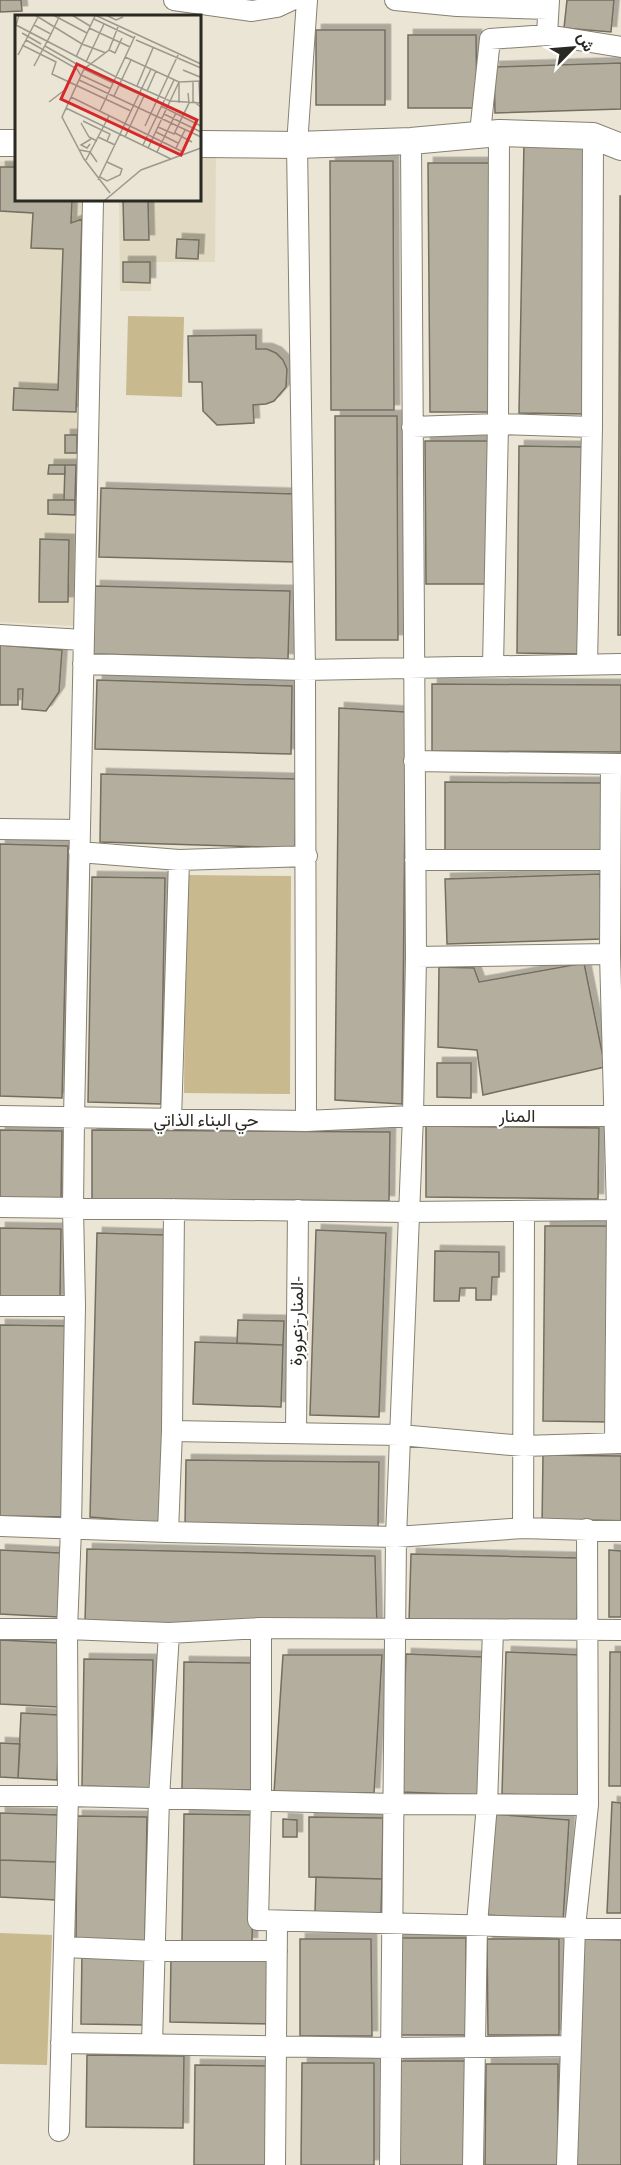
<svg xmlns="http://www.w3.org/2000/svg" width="621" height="2165" font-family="'Source Sans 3',Vazirmatn,sans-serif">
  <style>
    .built { fill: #e1d9c2 }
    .green { fill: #c8b98e }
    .building { fill: #b3ae9e; stroke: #736e5f; stroke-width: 1.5; filter: url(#shadow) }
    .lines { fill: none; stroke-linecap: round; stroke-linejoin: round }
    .minor-casing { stroke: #868172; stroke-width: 22 }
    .tertiary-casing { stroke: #868172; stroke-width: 28 }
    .minor { stroke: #fff; stroke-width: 20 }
    .tertiary { stroke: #fff; stroke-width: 26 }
    .labels { text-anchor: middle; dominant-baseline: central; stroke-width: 4.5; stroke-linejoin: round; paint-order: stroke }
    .street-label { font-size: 18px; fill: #2a2822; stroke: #fff }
    .inset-road { fill: none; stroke: #9d998d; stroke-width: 1.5 }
    .view { fill: #d62828; fill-opacity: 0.15; stroke: #d62828; stroke-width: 3 }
    .inset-edge { fill: none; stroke: #2a2822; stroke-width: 3 }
  </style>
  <defs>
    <filter id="shadow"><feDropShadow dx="5.5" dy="-5.5" stdDeviation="0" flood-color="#0004"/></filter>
  </defs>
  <rect width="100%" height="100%" fill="#eae5d4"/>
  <path class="built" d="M200,153H216L215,262H153L151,291H120L119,200H200Z
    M0,161L16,163V200H85L75,626L0,622Z"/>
  <path class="green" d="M128,316L184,317L182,397L126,395Z
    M186,875L291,876L290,1094L184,1093Z
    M0,1933L52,1935L47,2065L0,2064Z"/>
  <path class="building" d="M0,0H21L22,11L0,12Z
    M567,0H614L611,32L564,28Z
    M316,30H385V105H316Z
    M408,35H476L477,108H408Z
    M621,63V109L495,113L494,67Z
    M524,141H587L585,414L519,413Z
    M330,161H393L394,410H331Z
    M428,163H491L492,412H430Z
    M0,167H16V200H72L71,223L82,219L76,412L13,410L14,388L58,390L63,249L31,248L33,213L0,211Z
    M620,196H621V635H618Z
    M123,200H148L149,240H124Z
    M177,239L199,240L198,259L176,258Z
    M123,262H150V283L123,282Z
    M256,335V349H267L276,353L283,360L287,369L286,387L274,401L266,404L253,405L254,423L217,425L203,411L202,382H189L188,336Z
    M335,416H397L398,640H336Z
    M65,435H77V453H65Z
    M425,441H492V584H426Z
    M519,446L583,447L581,654L517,653Z
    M49,465H65V474H48Z
    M65,465H76L75,500H64Z
    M101,488L296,494L295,562L99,557Z
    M48,500H75V515L48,514Z
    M40,539L69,540L68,602H39Z
    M95,586L290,591L288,659L93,654Z
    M0,645L62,650L59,692L46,711L22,709L23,689H18V705H0Z
    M97,680L292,686L291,754L95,749Z
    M432,684L621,685V752L432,751Z
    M339,708L406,712L402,1104L335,1100Z
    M101,774L297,779L295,848L100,842Z
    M445,782L601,783V852L445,851Z
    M0,844L68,846L62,1098L0,1096Z
    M600,874L602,939L447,944L445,879Z
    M92,877L165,878L161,1104L88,1102Z
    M584,963L605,1067L483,1095L477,1050L438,1047L439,967L474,968L479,982Z
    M437,1063H471V1098L437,1097Z
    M426,1126L599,1128L598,1199L426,1197Z
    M0,1130L62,1131L61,1202L0,1201Z
    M92,1130L390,1132L389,1201L92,1199Z
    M545,1226H611L609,1422L543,1421Z
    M0,1228L61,1229L60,1300L0,1299Z
    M316,1230L386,1233L379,1417L310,1415Z
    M97,1233L167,1235L160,1523L90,1517Z
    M435,1251L499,1252V1277H492L491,1300H476V1288H460L459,1301H434Z
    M238,1320L284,1321L283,1345L237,1343Z
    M0,1325L66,1326L65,1517L0,1516Z
    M195,1342L283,1345L281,1407L193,1404Z
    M543,1455L621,1456V1527L542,1526Z
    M186,1460L379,1462L378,1528L185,1527Z
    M87,1549L375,1556L377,1626L85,1622Z
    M0,1550L61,1553L58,1617L0,1614Z
    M609,1550L621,1551V1617H609Z
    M411,1554L579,1558L577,1626L409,1622Z
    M0,1640L61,1643L58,1707L0,1704Z
    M506,1652L582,1655L578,1797L502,1794Z
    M610,1652H621V1786H609Z
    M406,1654L483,1657L478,1795L401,1792Z
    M283,1655H382L374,1793H274Z
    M84,1659L153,1660L151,1788L82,1786Z
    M184,1662L253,1663L252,1790L182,1789Z
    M21,1713L60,1715L57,1780L18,1778Z
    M0,1743L20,1744L18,1778L0,1777Z
    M612,1802L621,1803V1913H607Z
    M0,1813L59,1815L57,1862L0,1860Z
    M184,1814L254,1815L252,1943L182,1941Z
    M493,1814L569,1820L563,1921L487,1915Z
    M77,1816L147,1817L145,1945L76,1944Z
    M309,1817L383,1818L382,1879L309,1877Z
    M283,1819L297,1820V1837H283Z
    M0,1860L57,1862L56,1900L0,1897Z
    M316,1877L382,1879L381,1914L315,1913Z
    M394,1938H466V2035H395Z
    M300,1939H371L372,2036H300Z
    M487,1939H559V2035H488Z
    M581,1939L621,1940V2165H576Z
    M82,1952L145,1954L144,2025L81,2024Z
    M171,1956L274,1959L273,2024L170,2022Z
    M87,2055L184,2056L183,2128L86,2127Z
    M398,2061H470V2165H397Z
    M302,2063H374V2165H301Z
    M486,2064H558V2165H485Z
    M195,2065L267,2066V2165H194Z"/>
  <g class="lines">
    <defs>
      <path id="minor" d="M174,0L252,11L277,7L292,0
        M395,0L457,6L548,9
        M547,35L621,47
        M480,133L490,39L547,35L549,0
        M412,427L498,424L592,427
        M0,635L83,640
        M83,664L305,670L621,664
        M587,664L592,427L593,136
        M493,666L498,424L499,133
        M414,761L621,764
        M611,764L610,954L617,1210L615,1443
        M0,829L79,830
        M79,852L179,860L307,856
        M415,860H610
        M416,957L610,954
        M0,1116L306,1121L413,1116H621
        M171,1120L179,860
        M306,1121L305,670L297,145L307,0
        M0,1207L408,1212L617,1210
        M0,1306H75
        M172,1431L400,1435L523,1446L621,1443
        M296,1433L298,1210
        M0,1526L168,1532L396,1537L523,1528L621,1531
        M523,1528L524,1212
        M168,1532L172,1431L174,1209
        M261,1628V1800L258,1920L621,1929
        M0,1629H67L169,1633L261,1628L621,1630
        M0,1796H68L394,1804L588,1805
        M64,1947L155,1951H277
        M61,2043L392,2048L570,2046
        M152,2044L159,1798L169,1633
        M59,2131L68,1796L67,1629L71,1529L75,1306L73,1208L74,1118L93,200
        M275,2165L277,1921
        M390,2165L396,1537L413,1116L416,957L411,141
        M473,2165L477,1924L487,1804L493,1630
        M567,2165L575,1927L588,1805L587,1529"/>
      <path id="tertiary" d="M0,143H16
        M200,144L297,145L411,141L499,133L593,136L621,147"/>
    </defs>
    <use href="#minor" class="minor-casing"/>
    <use href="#tertiary" class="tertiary-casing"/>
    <use href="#minor" class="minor"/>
    <use href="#tertiary" class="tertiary"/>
  </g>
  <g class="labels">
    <g class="street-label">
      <text x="517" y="1116">المنار</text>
      <text x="206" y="1120">حي البناء الذاتي</text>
      <text transform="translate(297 1321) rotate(-89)">المنار-زعرورة-</text>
    </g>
  </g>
  <g transform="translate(15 15)">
    <rect width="186" height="186" fill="#eae5d4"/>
    <path class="inset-road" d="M4,0L1,10L101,62L155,86L186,88M20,0L67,29L91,38M38,0L72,18M57,0L75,11M80,0L186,49M91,0L101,5L108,2M79,4L119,23M19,10L36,19L19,51M74,13L115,32M7,18L26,29M36,19L45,0M11,25L62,54L66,61M121,25L186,53M7,30L41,47L37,59L116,96M30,31L65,51M94,35L100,38L107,23M3,40L23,2M61,42L80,1M110,42L164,67L186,66M71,47L89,9M69,54L98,68M168,55L185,62M66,60L96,74M64,65L186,122M178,66V86L186,92M184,66L185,89M104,70L142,87M122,71L138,33M132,76L141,56M99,81L116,45M56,82L166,136M34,87L51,74L60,54M164,88V68M146,91L186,111M51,93L156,144M85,96L120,21M149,99L186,117M68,106L95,119L92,126M66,108L74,122L82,126M130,111L163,40M143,112L159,119L174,88L173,78M141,117L163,128M160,118L177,127M83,122L100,130M110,122L129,81M75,129L72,133L66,130L76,124M128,130L159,65M133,133L164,67M161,133L170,115M65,135L75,137L82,147M142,137L161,98M71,145L94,101M85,162L92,166L105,160L107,154L92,147M83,165L136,54M95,178L69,144L47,102L69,54L94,35L103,12M89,186L126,155L186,133"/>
    <path class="view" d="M62,49L182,105L166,140L46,84Z"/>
    <rect width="186" height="186" class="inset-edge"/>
  </g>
  <g transform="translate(573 48) rotate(65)" stroke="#ffffff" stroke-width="4.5" paint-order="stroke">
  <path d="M0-4.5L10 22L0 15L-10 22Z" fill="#2a2822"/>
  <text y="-9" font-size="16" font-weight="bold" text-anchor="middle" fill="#2a2822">ش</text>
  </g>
</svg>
